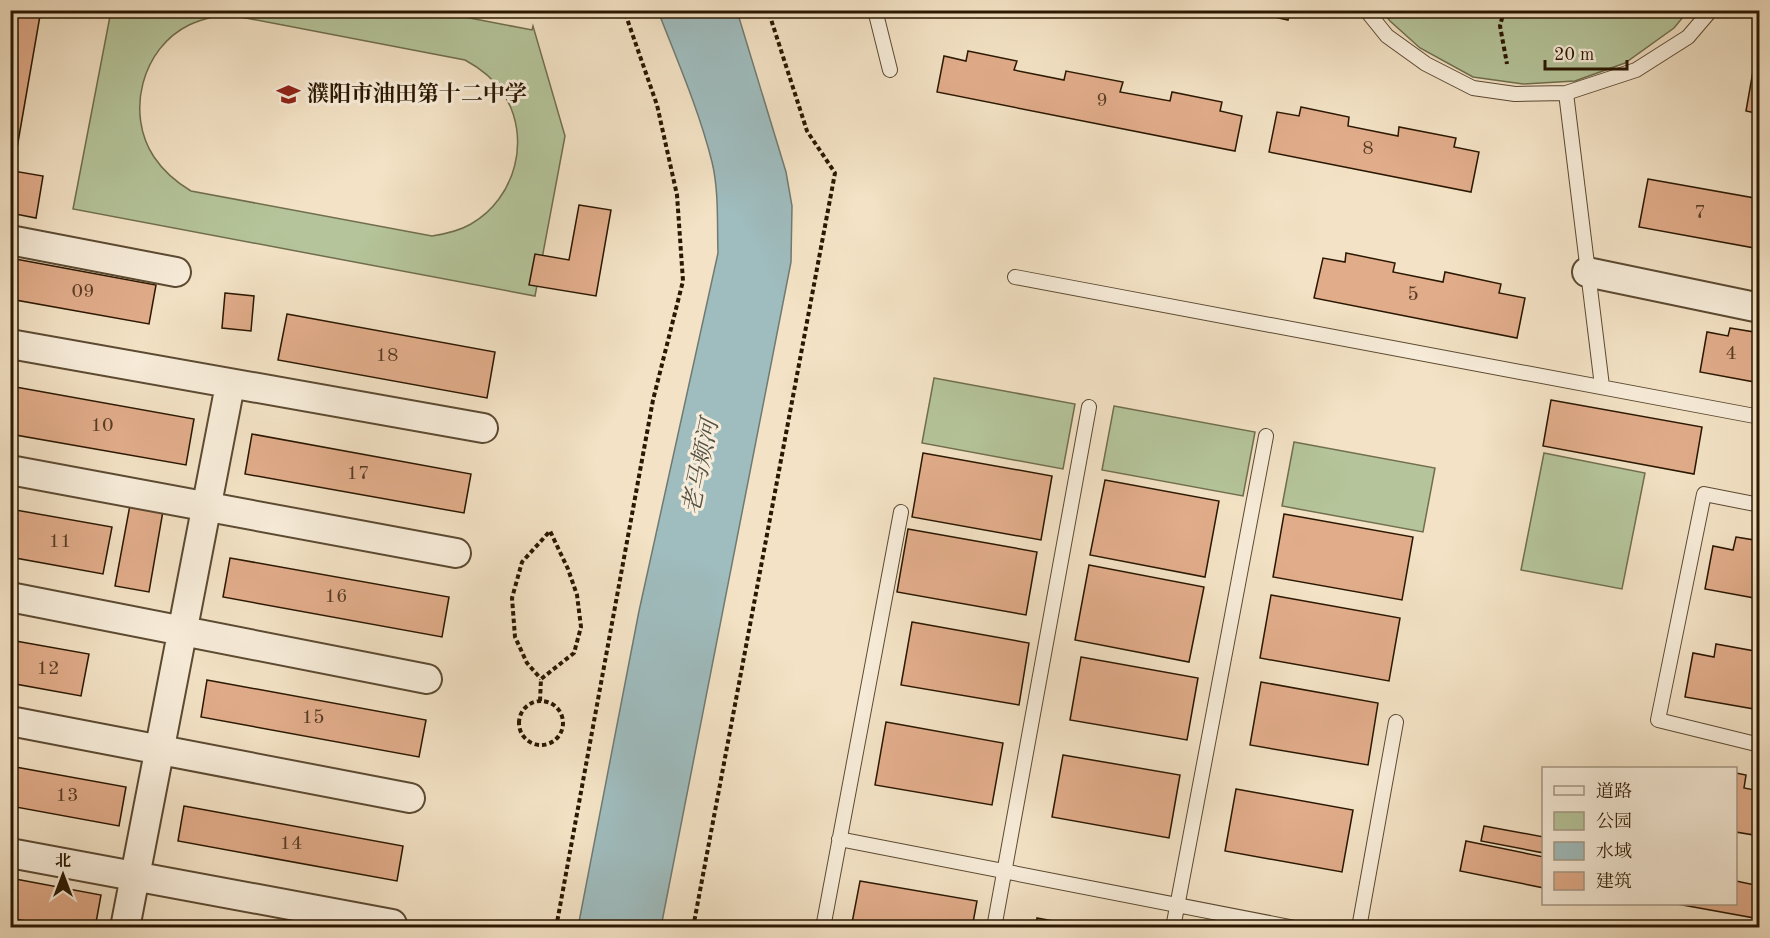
<svg xmlns="http://www.w3.org/2000/svg" width="1770" height="938" font-family="'Old Standard TT','Noto Serif SC',serif">
  <style>
    .green { fill: #b5c49a; stroke: #706e4e; stroke-width: 1.5; fill-rule: evenodd }
    .water { fill: #9fbcbe; stroke: #707a72; stroke-width: 1.5 }
    .building { fill: #e1ac8a; stroke: #2a1701; stroke-width: 1.5 }
    .lines { fill: none; stroke-linecap: round; stroke-linejoin: round }
    .lane-casing { stroke: #5c4a32; stroke-width: 16 }
    .street-casing { stroke: #5c4a32; stroke-width: 32 }
    .path { stroke: #2a1701; stroke-width: 4; stroke-dasharray: 4.5 3; stroke-linecap: butt }
    .lane { stroke: #f7ecd9; stroke-width: 14 }
    .street { stroke: #f7ecd9; stroke-width: 28 }
    .labels { text-anchor: middle; dominant-baseline: central; stroke-width: 6; stroke-linejoin: round; paint-order: stroke }
    .number-label { font-size: 20px; fill: #583c23 }
    .poi-label { font-size: 22px; font-weight: bold; fill: #2a1701; stroke: #f7ecd9; text-anchor: start }
    .water-label { font-size: 24px; font-style: italic; fill: #535143; stroke: #f7ecd9 }
  </style>
  <rect width="100%" height="100%" fill="#f3e2c5"/>
  <filter id="stains"><feTurbulence type="fractalNoise" baseFrequency=".00333" numOctaves="4"/><feColorMatrix values="0 0 0 0 .2 0 0 0 0 .09 0 0 0 0 .02 0 0 0 .5 -.17"/></filter>
  <radialGradient id="worn" r=".72"><stop offset=".6" stop-color="#630" stop-opacity="0"/><stop offset="1" stop-color="#630" stop-opacity=".3"/></radialGradient>
  <path class="green" d="M428,10L532,30L533,26L565,136L535,296L73,209L111,11ZM225,14L465,60C480,68 493,78 503,93C532,137 516,198 471,224C459,231 445,234 432,236L191,191C176,182 164,172 154,157C125,113 142,48 189,25C201,19 213,17 225,14Z
    M1382,11H1688L1674,28L1625,63L1575,81L1523,84L1473,77L1420,48L1390,21Z
    M934,378L1075,404L1063,469L922,443Z
    M1114,406L1255,432L1243,496L1102,470Z
    M1294,442L1435,468L1423,532L1282,506Z
    M1544,453L1645,473L1622,589L1521,570Z"/>
  <path class="water" d="M658,11H737L786,172L792,206L791,262L661,927H578L639,611L718,253C717,224 719,191 712,162C699,110 677,60 658,11Z"/>
  <path class="building" d="M10,10H41L13,171L43,176L36,218L10,213Z
    M1242,10H1290L1288,20Z
    M968,51L1017,61L1014,70L1064,80L1066,71L1123,82L1120,92L1170,101L1172,92L1222,102L1220,111L1242,116L1235,151L937,92L944,56L966,61Z
    M1753,71L1760,72V114L1746,111Z
    M1301,107L1349,117L1348,126L1398,136L1399,127L1456,138L1454,147L1479,152L1471,192L1269,152L1277,112L1299,116Z
    M1648,179L1760,199V249L1639,227Z
    M579,205L611,210L596,296L529,285L535,254L569,260Z
    M1346,253L1395,263L1393,272L1443,282L1445,272L1501,284L1499,293L1525,298L1517,338L1314,298L1323,258L1345,262Z
    M10,258L156,285L149,324L10,299Z
    M225,293L254,296L251,331L222,328Z
    M287,314L495,352L487,398L278,360Z
    M1730,328L1760,333V383L1700,372L1707,332L1728,336Z
    M10,386L194,419L186,465L10,434Z
    M1551,400L1702,427L1694,474L1543,446Z
    M252,434L471,474L464,513L245,474Z
    M923,453L1052,476L1041,540L912,517Z
    M1105,480L1219,501L1205,577L1090,555Z
    M130,505L163,511L149,592L115,586Z
    M10,509L112,527L103,574L10,557Z
    M1284,514L1413,537L1402,600L1273,577Z
    M908,529L1037,552L1026,615L897,592Z
    M1736,537L1760,541V599L1705,589L1713,546L1733,550Z
    M230,558L449,597L442,637L223,597Z
    M1089,565L1204,587L1189,662L1075,640Z
    M1271,595L1400,618L1389,681L1260,658Z
    M912,622L1029,643L1019,705L901,685Z
    M10,640L89,654L81,696L10,683Z
    M1716,644L1760,652V710L1685,697L1693,653L1714,657Z
    M1081,657L1198,678L1187,740L1070,720Z
    M207,680L426,720L419,757L201,717Z
    M1261,682L1378,703L1368,765L1250,745Z
    M886,722L1003,743L992,805L875,785Z
    M1063,755L1180,775L1169,838L1052,817Z
    M10,766L126,787L119,826L10,806Z
    M1736,773L1746,775L1744,788L1760,791V836L1736,832Z
    M1236,789L1353,810L1342,872L1225,851Z
    M184,806L403,846L397,881L178,841Z
    M1484,826L1544,837V853L1481,841Z
    M1466,841L1544,857V888L1460,871Z
    M10,878L101,895L95,928H62L10,918Z
    M860,881L977,901L972,928H851Z
    M1736,881L1760,886V919L1677,904H1736Z
    M1037,918L1092,928H1036Z"/>
  <g class="lines">
    <defs>
      <path id="lane" d="M875,10L890,70
        M1366,10L1387,36L1426,64L1473,88L1515,94L1566,93L1636,70L1688,37L1711,10
        M1566,93L1602,386
        M1015,277L1760,417
        M1760,505L1704,494L1658,720L1760,745
        M839,839L1295,928
        M823,928L901,512
        M994,928L1089,407
        M1173,928L1266,436
        M1359,928L1396,722"/>
      <path id="street" d="M10,240L176,272
        M1587,272L1760,308
        M10,344L483,428
        M10,470L456,553
        M10,597L427,679
        M10,721L410,798
        M10,853L392,924
        M125,928L230,385"/>
    </defs>
    <use href="#lane" class="lane-casing"/>
    <use href="#street" class="street-casing"/>
    <path class="path" d="M1504,10L1500,26L1507,64
      M540,701L541,679L574,653L581,627L577,595L568,569L550,531L522,562L512,598L515,637L527,663L541,679
      M519 723a22 22 0 1 1 44 0a22 22 0 1 1-44 0Z
      M556,928L653,400L683,281L677,195L657,105L624,10
      M693,928L835,173L807,131L768,10"/>
    <use href="#lane" class="lane"/>
    <use href="#street" class="street"/>
  </g>
  <defs>
    <symbol id="school-bare" viewBox="-9 -9 18 18"><path d="M0-5L7-2L0 1L-7-2ZM-4 1L0 2.5L4 1V4Q0 6-4 4Z" fill="#8f2418" stroke="#f7ecd9" stroke-width="2.5" paint-order="stroke"/></symbol>
  </defs>
  <g fill-rule="evenodd">
    <use href="#school-bare" x="272" y="78" width="33" height="33"/>
  </g>
  <g class="labels">
    <g class="number-label">
      <text x="1102" y="101">9</text>
      <text x="1368" y="149">8</text>
      <text x="1700" y="213">7</text>
      <text x="83" y="292">09</text>
      <text x="1413" y="295">5</text>
      <text x="1731" y="354">4</text>
      <text x="387" y="356">18</text>
      <text x="102" y="426">10</text>
      <text x="358" y="474">17</text>
      <text x="60" y="542">11</text>
      <text x="336" y="597">16</text>
      <text x="48" y="669">12</text>
      <text x="313" y="718">15</text>
      <text x="67" y="796">13</text>
      <text x="291" y="844">14</text>
    </g>
    <g class="poi-label">
      <text x="307" y="95">濮阳市油田第十二中学</text>
    </g>
    <g class="water-label">
      <text transform="translate(702 467) rotate(-78)">老马颊河</text>
    </g>
  </g>
  <rect width="1770" height="938" fill="none" stroke="#f3e2c5" stroke-width="36"/>
  <rect x="12" y="12" width="1746" height="914" fill="none" stroke="#2a1701" stroke-width="3"/>
  <rect x="18" y="18" width="1734" height="902" fill="none" stroke="#2a1701" stroke-width="1.5"/>
  <rect x="1542" y="767" width="195" height="138" fill="#f7ecd9" stroke="#a59783" stroke-width="1.5"/>
  <rect x="1554" y="786" width="30" height="9" fill="#f7ecd9" stroke="#a59783" stroke-width="1.5"/>
  <text x="1596" y="797" font-size="18" fill="#2a1701">道路</text>
  <rect x="1554" y="812" width="30" height="18" fill="#b5c49a" stroke="#a59783" stroke-width="1.5"/>
  <text x="1596" y="827" font-size="18" fill="#2a1701">公园</text>
  <rect x="1554" y="842" width="30" height="18" fill="#9fbcbe" stroke="#a59783" stroke-width="1.5"/>
  <text x="1596" y="857" font-size="18" fill="#2a1701">水域</text>
  <rect x="1554" y="872" width="30" height="18" fill="#e1ac8a" stroke="#a59783" stroke-width="1.5"/>
  <text x="1596" y="887" font-size="18" fill="#2a1701">建筑</text>
  <g transform="translate(63 875)" stroke="#f7ecd9" stroke-width="4.5" paint-order="stroke">
  <path d="M0-4.5L10 22L0 15L-10 22Z" fill="#2a1701"/>
  <text y="-9" font-size="16" font-weight="bold" text-anchor="middle" fill="#2a1701">北</text>
  </g>
  <path d="M1545 60v9h82v-9" fill="none" stroke="#2a1701" stroke-width="3"/>
  <text x="1554" y="60" font-size="18" fill="#2a1701" stroke="#f7ecd9" stroke-width="4.5" paint-order="stroke">20 m</text>
  <rect width="100%" height="100%" filter="url(#stains)"/>
  <rect width="100%" height="100%" fill="url(#worn)"/>
</svg>
